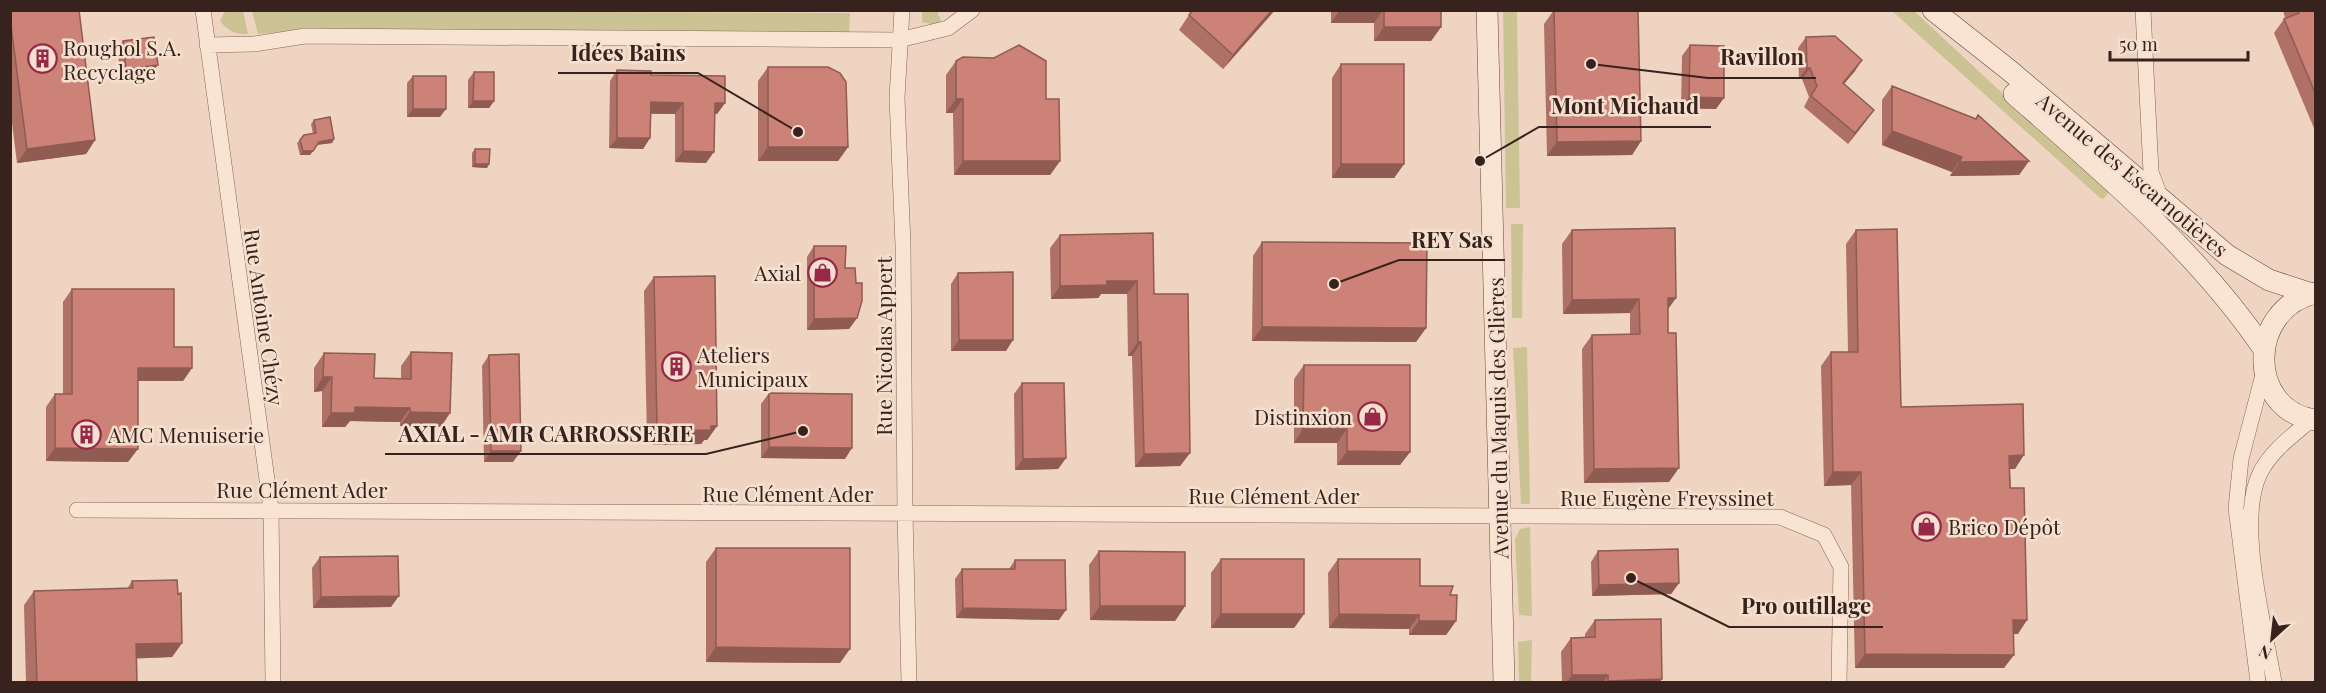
<svg xmlns="http://www.w3.org/2000/svg" width="2326" height="693" font-family="'Playfair Display',serif">
  <style>
    .green { fill: #ccc395 }
    .lines { fill: none; stroke-linecap: round; stroke-linejoin: round }
    .street-casing { stroke: #876458; stroke-width: 16 }
    .secondary-casing { stroke: #69463c; stroke-width: 22 }
    .street { stroke: #f9e4d4; stroke-width: 15 }
    .secondary { stroke: #f9e4d4; stroke-width: 21 }
    .wall { fill: #af7065 }
    .shaded-wall { fill: #8f5b53 }
    .building { fill: #cc8276; stroke: #8f5b53; stroke-width: 1.5 }
    .labels { text-anchor: middle; dominant-baseline: central; stroke-width: 5; stroke-linejoin: round; paint-order: stroke }
    .poi-label { font-size: 21px; fill: #37221d; stroke: #f5e0d0; text-anchor: start }
    .street-label { font-size: 21px; fill: #37221d; stroke: #f5e0d0 }
    .leader { fill: none; stroke: #37221d; stroke-width: 2 }
    .callout-dot { fill: #37221d; stroke: #f5e0d0; stroke-width: 2 }
    .callout-label { font-size: 22px; text-anchor: middle; font-weight: bold; fill: #37221d; stroke: #f5e0d0; stroke-width: 5; stroke-linejoin: round; paint-order: stroke }
  </style>
  <rect width="100%" height="100%" fill="#eed4c1"/>
  <path class="green" d="M225,11H243L248,34C235,35 228,31 220,21Z
    M252,11L850,13L849,34L309,30L258,34Z
    M925,11H937L941,21L935,25L922,22V12Z
    M1503,11H1517L1520,208H1506Z
    M1892,11H1914L2109,192L2103,199L2100,198Z
    M1511,224H1523L1522,318H1512Z
    M1527,347L1530,504H1521L1513,348Z
    M1530,527L1532,615V616L1519,615L1515,539L1520,529Z
    M1532,640L1531,682H1519L1518,642Z"/>
  <g class="lines">
    <defs>
      <path id="street" d="M203,10L271,509L273,682
        M902,10L897,98L903,245L905,514L909,682
        M2143,10L2151,172L2160,196
        M207,45L254,44L305,36L899,40L948,28L972,10
        M77,510L1780,517L1824,535L1841,567L1839,682
        M2258,682L2236,508L2241,459L2264,371
        M2274,682C2265,628 2236,522 2260,473C2272,450 2292,436 2311,420"/>
      <path id="secondary" d="M1487,10L1504,682
        M1933,10L2009,70L2227,255L2269,280L2312,294
        M2014,94C2103,172 2196,250 2263,348
        M2316,293C2247,308 2246,411 2316,420"/>
    </defs>
    <use href="#street" class="street-casing"/>
    <use href="#secondary" class="secondary-casing"/>
    <use href="#street" class="street"/>
    <use href="#secondary" class="secondary"/>
  </g>
  <path class="wall" d="M10,10L95,140L86,154L17,163L10,107Z
    M1275,10L1223,69L1179,30L1189,15Z
    M1331,10H1441V27L1431,41H1374V23H1331Z
    M1554,10L1641,141L1632,155L1547,156L1544,24Z
    M2283,10H2316V133L2274,33L2284,19L2285,18Z
    M1806,37L1855,71L1844,84L1866,121L1848,144L1804,107L1809,97L1802,79H1799L1798,48Z
    M123,41L152,72L121,76L117,48Z
    M1690,45L1716,109L1681,108L1682,56Z
    M956,61L1046,99L1060,161L1050,175H954L953,113H946V75Z
    M1341,64L1404,164L1394,178H1332V78Z
    M768,67L848,147L838,161H758V81Z
    M617,70L651,75L725,103L717,114H714L706,163L675,162V114H651L650,138L643,149L609,148L610,81Z
    M474,72L494,101L489,108H468V80Z
    M413,76L440,117H407V83Z
    M1892,86L1976,119L1978,115L2029,161L2019,175L1950,176L1952,172L1882,145V100Z
    M314,120L334,139L332,143L316,145L310,155H300L297,143L300,140L313,134L311,124Z
    M475,149L489,164L487,168L472,167V153Z
    M1572,230L1676,298L1668,308L1669,482L1584,483L1582,349L1592,335L1630,334V313L1563,314L1562,244Z
    M1856,230L1901,407L2015,469H2010L2018,634H2013L2004,668H1855L1851,485L1824,486L1821,366L1831,352H1848L1846,244Z
    M1153,233L1154,294L1190,453L1180,466L1135,467L1132,356H1128L1127,294H1101L1098,298L1051,299L1050,248L1060,235Z
    M1262,242L1426,328L1416,342L1252,341L1253,256Z
    M814,246L845,268L857,318L849,329L807,330V257Z
    M958,273L1006,351H951V284Z
    M654,277L717,426L707,440H704L701,444L653,445V441H647L644,291Z
    M72,289L174,347L192,368L183,381H138L128,462L46,461V407L55,394H63V302Z
    M411,352L441,427L400,426V422L350,421L345,427H322V391L314,392V368L324,353L374,378L401,379V366Z
    M489,355L513,462H484L482,366Z
    M1304,365L1410,452L1400,465H1337V443H1294V379Z
    M1022,383L1066,458L1058,469L1015,470L1014,394Z
    M769,393L845,459L761,458V404Z
    M716,548L840,663L706,662V562Z
    M1099,551L1185,606L1175,621L1090,620L1089,565Z
    M1598,551L1679,583L1671,594L1592,596L1591,562Z
    M320,557L391,607L313,608L312,568Z
    M1221,559L1304,614L1294,628H1211V573Z
    M1338,559L1450,595L1456,621L1446,635H1409V629L1329,628L1328,573Z
    M1015,560L1059,620L956,618L955,579L962,569H1009Z
    M132,581L178,594L182,643L172,657L136,658L137,682H26L24,605L34,591L127,589Z
    M1595,620L1660,682H1562L1561,652L1571,638L1585,637V634Z"/>
  <path class="shaded-wall" d="M1272,10H1275L1223,69L1233,55Z
    M1340,10H1383L1374,23H1331Z
    M1384,27H1441L1431,41H1374Z
    M1862,60L1855,71L1835,94L1843,83Z
    M158,65L152,72L121,76L126,69Z
    M1807,68H1810L1802,79H1799Z
    M1689,97L1724,98L1716,109L1681,108Z
    M956,99H963L953,113H946Z
    M473,101H494L489,108H468Z
    M651,102L683,103L675,114L643,113Z
    M715,103H725L717,114H707Z
    M413,109H446L440,117H407Z
    M1874,110L1866,121L1848,144L1855,133Z
    M1892,131L1962,157L1952,172L1882,145Z
    M617,138H650L643,149L609,148Z
    M334,139L332,143L316,145L319,142Z
    M95,140L86,154L17,163L27,149Z
    M1641,141L1632,155L1547,156L1557,142Z
    M768,147H848L838,161H758Z
    M303,151H313L310,155H300Z
    M683,151L714,152L706,163L675,162Z
    M963,161H1060L1050,175H954Z
    M2029,161L2019,175L1950,176L1960,162Z
    M475,164H489L487,168L472,167Z
    M1341,164H1404L1394,178H1332Z
    M1107,281H1137L1127,294H1101L1098,298L1051,299L1060,286Z
    M1668,298H1676L1666,312Z
    M1639,299L1630,313L1563,314L1572,300Z
    M857,318L849,329L807,330L814,319Z
    M1262,327L1426,328L1416,342L1252,341Z
    M959,340H1013L1006,351H951Z
    M1138,342H1141L1132,356H1128Z
    M138,368H192L183,381H128Z
    M323,377H332L322,391L314,392Z
    M355,407L410,408L400,422L350,421L345,427H322L331,413Z
    M410,412L450,413L441,427L400,426Z
    M711,426H717L707,440H704L701,444L653,445L662,431Z
    M657,427H662L653,441H647Z
    M1303,429H1347L1337,443H1294Z
    M769,447L852,448L845,459L761,458Z
    M55,448L138,449L128,462L46,461Z
    M491,451H521L513,462H484Z
    M1347,451L1410,452L1400,465H1337Z
    M1190,453L1180,466L1135,467L1144,454Z
    M2024,455L2015,469H2000L2009,456Z
    M1066,458L1058,469L1015,470L1023,459Z
    M1679,468L1669,482L1584,483L1594,469Z
    M1833,472H1861L1851,485L1824,486Z
    M1679,583L1671,594L1592,596L1599,585Z
    M399,596L391,607L313,608L321,597Z
    M1100,606H1185L1175,621L1090,620Z
    M963,608L1066,610L1059,620L956,618Z
    M1221,614H1304L1294,628H1211Z
    M1339,614L1419,615L1409,629L1329,628Z
    M2013,620H2027L2018,634H2004Z
    M1419,621H1456L1446,635H1409Z
    M182,643L172,657L126,659L136,644Z
    M716,647L850,649L840,663L706,662Z
    M1865,654L2014,655L2004,668H1855Z
    M1572,675H1608L1603,682H1567Z
    M1662,679L1660,682H1607L1608,681Z"/>
  <path class="building" d="M10,10H79L95,140L27,149L10,18Z
    M1193,10H1272L1233,55L1189,15Z
    M1384,10H1441V27H1384Z
    M1554,10H1638L1641,141L1557,142Z
    M2298,10H2316V95L2284,19L2299,13Z
    M1835,36L1862,60L1843,83L1874,110L1855,133L1811,96L1817,86L1810,68H1807L1806,37Z
    M154,37L158,65L126,69L123,41Z
    M1019,45L1046,61V99H1059L1060,161H963V99H956V61L963,57L994,58Z
    M1690,45L1724,46V98L1689,97Z
    M1341,64H1404V164H1341Z
    M768,67H828L840,73L846,82L848,147H768Z
    M617,70L651,71V75L725,76V103H715L714,152L683,151V103L651,102L650,138H617Z
    M474,72H494V101H473Z
    M413,76H446V109H413Z
    M1892,86L1976,119L1978,115L2029,161L1960,162L1962,157L1892,131Z
    M330,117L334,139L319,142L313,151H303L300,140L304,135L316,133L314,120Z
    M475,149H490L489,164H475Z
    M1675,228L1676,298H1668V333H1676L1679,468L1594,469L1592,335L1640,334L1639,299L1572,300V230Z
    M1897,229L1901,407L2023,404L2024,455L2009,456L2010,488H2024L2027,620H2013L2014,655L1865,654L1861,472H1833L1831,352H1858L1856,230Z
    M1153,233L1154,294H1188L1190,453L1144,454L1141,342H1138L1137,281H1107V285L1060,286V235Z
    M1262,242L1427,243L1426,328L1262,327Z
    M814,246H846L845,268H855L856,283H862V301L857,318L814,319Z
    M1013,272V340H959L958,273Z
    M715,276L717,426H711V430L662,431V427H657L654,277Z
    M72,289H174V347H192V368H138V449L55,448V394H72Z
    M411,352L452,353L450,413L410,412V408L355,407V413H331L332,377H323L324,353L375,354L374,378L411,379Z
    M519,354L521,451H491L489,355Z
    M1304,365H1410V452L1347,451V429H1303Z
    M1022,383H1064L1066,458L1023,459Z
    M769,393L852,394V448L769,447Z
    M716,548H850V649L716,647Z
    M1678,549L1679,583L1599,585L1598,551Z
    M1099,551L1185,552V606H1100Z
    M398,556L399,596L321,597L320,557Z
    M1221,559H1304V614H1221Z
    M1338,559H1420V586H1453L1450,595H1457L1456,621H1419V615L1339,614Z
    M1015,560H1065L1066,610L963,608L962,569H1015Z
    M177,580L178,594L181,593L182,643L136,644L137,682H37L34,591L133,588L132,581Z
    M1661,619L1662,679L1608,681V675H1572L1571,638L1595,637V620Z"/>
  <defs>
    <symbol id="building-ring" viewBox="-11 -11 22 22"><circle r="9.5" fill="#f5e0d0" stroke="#972848" stroke-width="1.5"/><path d="M-4-6H4V6H1V3H-1V6H-4ZM-2.5-4.3h1.7v1.8h-1.7ZM.8-4.3h1.7v1.8H.8ZM-2.5-1h1.7V.8h-1.7ZM.8-1h1.7V.8H.8Z" fill="#972848"/></symbol>
    <symbol id="shop-ring" viewBox="-11 -11 22 22"><circle r="9.5" fill="#f5e0d0" stroke="#972848" stroke-width="1.5"/><path d="M-5-2.5h2.3a2.7 3.5 0 0 1 5.4 0H5L5.5 6h-11ZM-1.5-2.5h3a1.5 2.3 0 0 0-3 0Z" fill="#972848"/></symbol>
  </defs>
  <g fill-rule="evenodd">
    <use href="#building-ring" x="26" y="42" width="33" height="33"/>
    <use href="#shop-ring" x="806" y="256" width="33" height="33"/>
    <use href="#building-ring" x="660" y="350" width="33" height="33"/>
    <use href="#shop-ring" x="1356" y="400" width="33" height="33"/>
    <use href="#building-ring" x="70" y="418" width="33" height="33"/>
    <use href="#shop-ring" x="1910" y="510" width="33" height="33"/>
  </g>
  <g class="labels">
    <g class="poi-label">
      <text x="63" y="47">Roughol S.A.<tspan x="63" dy="24">Recyclage</tspan></text>
      <text x="801" y="272" text-anchor="end">Axial</text>
      <text x="697" y="354">Ateliers<tspan x="697" dy="24">Municipaux</tspan></text>
      <text x="1352" y="416" text-anchor="end">Distinxion</text>
      <text x="108" y="434">AMC Menuiserie</text>
      <text x="1948" y="526">Brico Dépôt</text>
    </g>
    <g class="street-label">
      <text transform="translate(2133 174) rotate(40)">Avenue des Escarnotières</text>
      <text transform="translate(265 317) rotate(82)">Rue Antoine Chézy</text>
      <text transform="translate(883 346) rotate(-90)">Rue Nicolas Appert</text>
      <text transform="translate(1497 418) rotate(-91)">Avenue du Maquis des Glières</text>
      <text x="302" y="489">Rue Clément Ader</text>
      <text x="788" y="493">Rue Clément Ader</text>
      <text x="1274" y="495">Rue Clément Ader</text>
      <text x="1667" y="497">Rue Eugène Freyssinet</text>
    </g>
  </g>
  <path class="leader" d="M798 132L698 73H558M1591 64L1708 78H1816M1480 161L1539 127H1711M1334 284L1399 260H1505M803 431L706 454H385M1631 578L1729 627H1883"/>
  <g class="callout-dot">
    <circle cx="798" cy="132" r="6"/>
    <circle cx="1591" cy="64" r="6"/>
    <circle cx="1480" cy="161" r="6"/>
    <circle cx="1334" cy="284" r="6"/>
    <circle cx="803" cy="431" r="6"/>
    <circle cx="1631" cy="578" r="6"/>
  </g>
  <g class="callout-label">
    <text x="628" y="61">Idées Bains</text>
    <text x="1762" y="65">Ravillon</text>
    <text x="1625" y="114">Mont Michaud</text>
    <text x="1452" y="248">REY Sas</text>
    <text x="546" y="442">AXIAL - AMR CARROSSERIE</text>
    <text x="1806" y="614">Pro outillage</text>
  </g>
  <rect width="2326" height="693" fill="none" stroke="#37221d" stroke-width="24"/>
  <g transform="translate(2272 639) rotate(207)" stroke="#f5e0d0" stroke-width="4.5" paint-order="stroke">
  <path d="M0-4.5L10 22L0 15L-10 22Z" fill="#37221d"/>
  <text y="-9" font-size="16" font-weight="bold" text-anchor="middle" fill="#37221d">N</text>
  </g>
  <path d="M2110 51v9h138v-9" fill="none" stroke="#37221d" stroke-width="3"/>
  <text x="2119" y="51" font-size="18" fill="#37221d" stroke="#f5e0d0" stroke-width="4.5" paint-order="stroke">50 m</text>
</svg>
